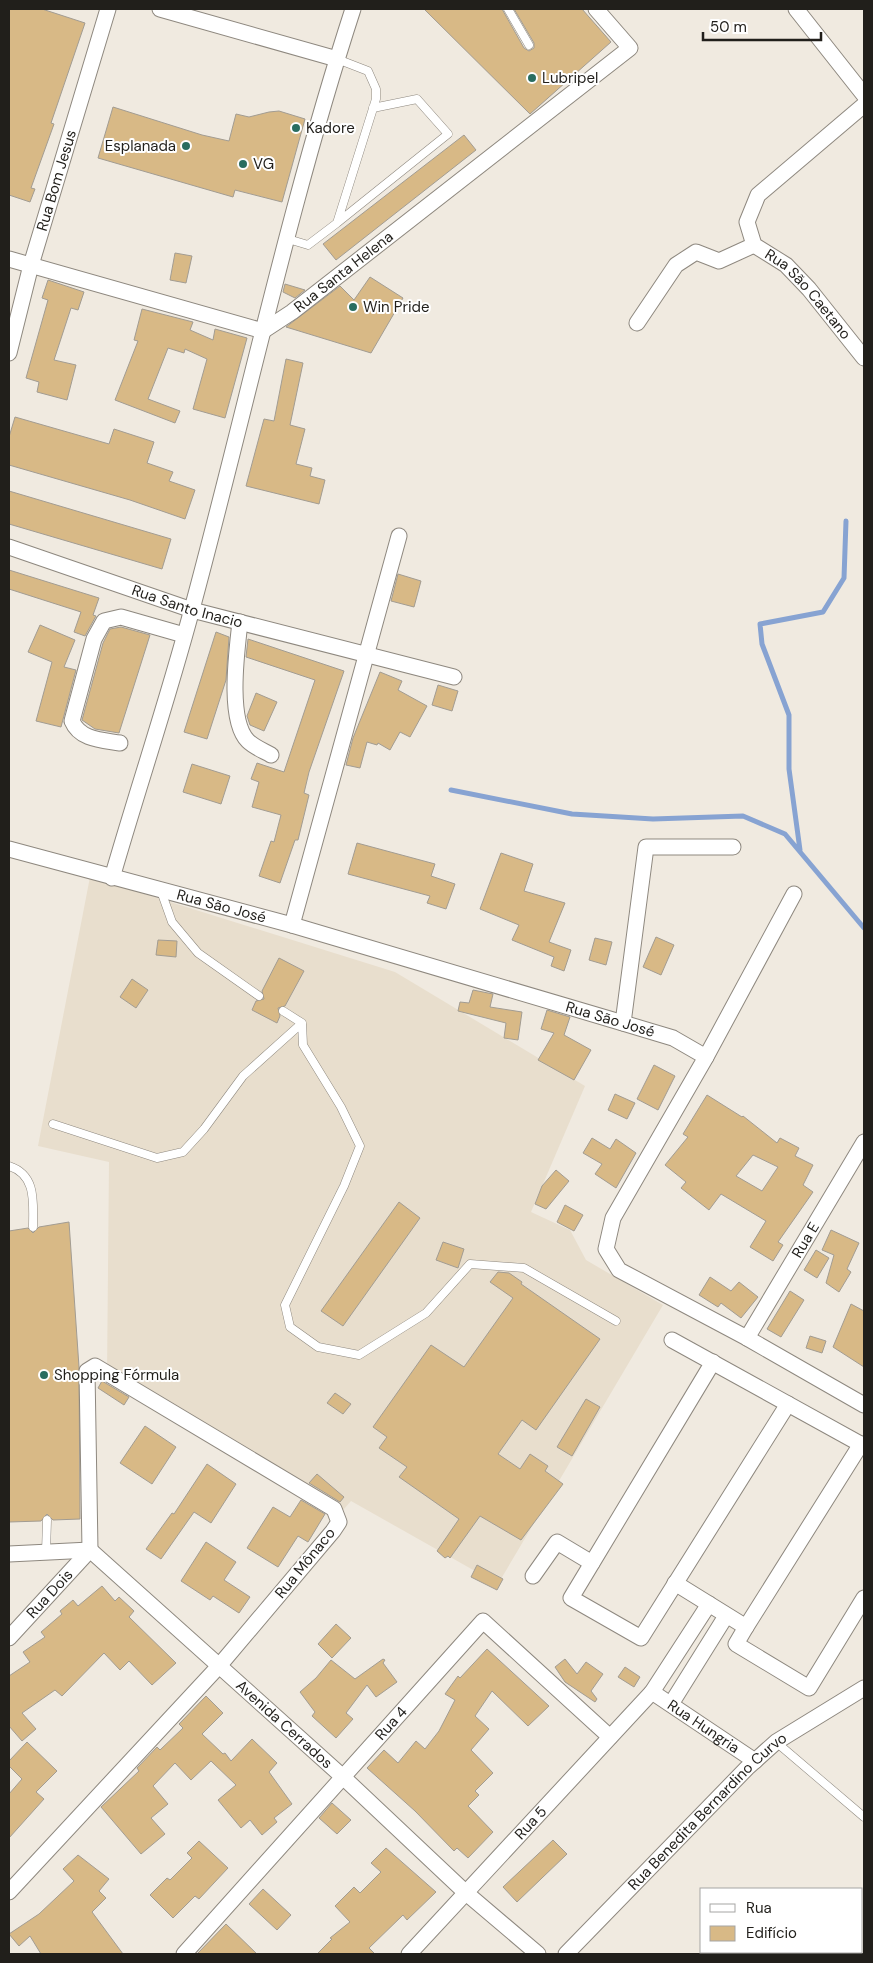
<svg xmlns="http://www.w3.org/2000/svg" width="873" height="1963" font-family="'DM Sans',sans-serif">
  <style>
    .built { fill: #e8decd }
    .lines { fill: none; stroke-linecap: round; stroke-linejoin: round }
    .stream { stroke: #87a3d2; stroke-width: 5 }
    .building { fill: #d8b986; stroke: #a29c92; fill-rule: evenodd }
    .service-casing { stroke: #8e887f; stroke-width: 9 }
    .minor-casing { stroke: #8e887f; stroke-width: 17 }
    .service { stroke: #fff; stroke-width: 8 }
    .minor { stroke: #fff; stroke-width: 15 }
    .poi-dot { fill: #296d60; stroke: #fff; stroke-width: 2 }
    .labels { text-anchor: middle; dominant-baseline: central; stroke-width: 4; stroke-linejoin: round; paint-order: stroke }
    .poi-label { font-size: 15px; fill: #211f1b; stroke: #fff; text-anchor: start }
    .street-label { font-size: 15px; fill: #211f1b; stroke: #fff }
  </style>
  <rect width="100%" height="100%" fill="#f0eae0"/>
  <path class="built" d="M90,877L395,972L585,1086L531,1212L570,1230L586,1260L663,1305L498,1584L351,1501L336,1518L107,1375L109,1162L38,1146Z"/>
  <g class="lines">
    <path class="stream" d="M451,790L572,814L653,819L743,816L785,834L864,928
      M800,850L789,769V715L762,644L760,624L823,612L844,578L846,521"/>
  </g>
  <path class="building" d="M9,9H42L85,23L51,123L54,124L31,188L35,189L30,202L9,195Z
    M424,9H502L524,48L529,51L534,48V43L514,9H582L611,42L530,114Z
    M113,107L202,135L229,141L236,114L249,117L269,112L279,111L305,119L282,202L235,190L233,197L98,158Z
    M464,135L476,150L336,260L323,244Z
    M175,253L192,256L186,283L170,280Z
    M370,277L403,298L371,353L286,327L340,286L354,300Z
    M48,280L84,292L78,310L71,308L54,360L76,365L67,400L37,392L39,382L26,378L48,300L42,298Z
    M285,284L305,290L295,298L283,292Z
    M142,309L193,322L190,330L213,340L215,329L247,338L225,418L193,409L207,359L185,349L184,353L168,348L148,399L180,411L175,423L115,400L138,341L134,340Z
    M286,359L303,363L290,425L305,429L296,464L312,468L310,476L325,480L319,504L246,486L264,419L274,421Z
    M15,417L109,444L114,429L154,442L147,463L173,472L169,481L195,490L185,519L130,500L9,465V437Z
    M9,491L171,539L162,569L9,524Z
    M9,570L99,598L93,615L96,616L85,636L74,632L81,612L9,589Z
    M398,574L421,581L414,607L391,601Z
    M40,625L75,640L64,667L76,670L61,727L36,721L52,662L28,652Z
    M121,627L150,635L119,733L95,729L82,720L103,643L110,629Z
    M216,632L229,637L226,680L207,739L184,732Z
    M248,639L344,671L309,772L304,793L309,795L298,840H295L280,883L259,876L271,841L274,842L281,815L252,807L259,782L251,779L257,763L284,772L315,680L246,657Z
    M380,672L402,681L398,690L427,706L410,737L400,732L390,750L378,743L377,745L367,742L360,768L346,765L353,738Z
    M438,685L458,691L452,711L432,705Z
    M256,693L277,702L264,731L250,725L247,716Z
    M192,764L230,776L221,804L183,792Z
    M357,843L435,864L431,876L455,884L446,909L427,903L430,896L348,874Z
    M501,853L533,864L524,891L565,903L549,942L571,950L564,971L551,966L554,957L512,940L519,925L480,909Z
    M656,937L674,945L661,975L643,967Z
    M595,938L612,942L606,965L589,960Z
    M158,940L177,941L176,957L156,955Z
    M279,958L304,971L285,1006L278,1008L280,1016L277,1023L252,1010L256,1001L264,999L262,991Z
    M132,979L148,990L136,1008L120,997Z
    M473,990L493,994L490,1007L522,1012L518,1040L504,1038L506,1023L458,1011L460,1002L469,1003Z
    M547,1010L570,1017L564,1035L591,1050L574,1080L538,1060L554,1033L541,1029Z
    M654,1065L675,1076L658,1110L637,1099Z
    M615,1094L635,1103L627,1119L608,1110Z
    M707,1095L742,1117L743,1116L777,1143L780,1138L799,1148L795,1156L813,1165L803,1185L813,1192L778,1242L783,1245L773,1261L750,1247L766,1221L721,1194L709,1210L681,1188L686,1182L665,1165L688,1137L683,1134ZM753,1155L778,1167L762,1191L736,1176Z
    M592,1138L610,1149L616,1139L636,1153L616,1188L595,1174L602,1164L583,1153Z
    M556,1170L569,1181L546,1209L535,1204L542,1186Z
    M399,1202L420,1218L343,1326L321,1311Z
    M565,1205L583,1215L574,1231L557,1222Z
    M69,1222L79,1367L80,1519L53,1520L47,1514L41,1521L9,1522V1231L28,1228L33,1233L39,1227Z
    M831,1230L859,1243L847,1269L851,1272L839,1292L826,1283L834,1255L822,1250Z
    M443,1242L464,1249L458,1268L436,1260Z
    M816,1250L829,1258L817,1278L804,1270Z
    M498,1272L509,1273L522,1282L521,1284L600,1339L536,1430L522,1420L498,1454L520,1469L530,1454L548,1466L545,1471L563,1484L521,1540L480,1516L450,1558L448,1556L445,1558L437,1551L459,1519L399,1477L407,1467L379,1448L387,1437L373,1427L431,1345L464,1367L513,1298L490,1282Z
    M710,1277L731,1291L739,1282L758,1297L741,1318L721,1303L718,1307L699,1295Z
    M790,1291L804,1300L781,1337L767,1329Z
    M851,1304L864,1311V1367L833,1347Z
    M810,1336L826,1341L822,1353L806,1348Z
    M102,1381L129,1397L124,1405L98,1388Z
    M335,1393L351,1404L343,1414L327,1403Z
    M586,1399L600,1407L572,1456L557,1447Z
    M145,1426L176,1447L152,1484L120,1463Z
    M207,1464L236,1484L211,1523L194,1512L161,1559L146,1549L172,1513L174,1514Z
    M317,1474L344,1497L340,1502L309,1483Z
    M301,1500L325,1514L308,1542L298,1536L278,1567L247,1548L273,1507L290,1517Z
    M206,1542L236,1562L224,1580L250,1597L239,1613L213,1596L210,1600L181,1581Z
    M477,1565L503,1579L497,1590L471,1577Z
    M102,1586L115,1601L119,1597L134,1611L129,1617L176,1663L152,1685L129,1661L120,1670L104,1653L62,1696L55,1690L22,1713L36,1729L22,1741L9,1726V1676L30,1662L23,1652L45,1637L41,1632L62,1614L60,1611L73,1600L78,1606Z
    M336,1624L351,1638L332,1658L318,1644Z
    M487,1649L549,1706L528,1726L492,1691L475,1716L489,1729L471,1750L493,1773L475,1791L479,1795L468,1806L493,1832L468,1858L457,1848L454,1851L415,1811L367,1768L384,1750L398,1763L416,1741L425,1749L439,1731L455,1700L445,1694L458,1676L460,1678Z
    M383,1659L385,1660L383,1663L397,1682L376,1697L367,1685L346,1713L353,1719L336,1738L312,1716L315,1712L300,1692L316,1678L331,1660L355,1679Z
    M565,1659L577,1674L586,1662L603,1674L591,1691L597,1699L595,1702L565,1682L555,1667Z
    M625,1667L640,1677L634,1687L618,1677Z
    M206,1696L223,1713L202,1734L223,1754L225,1753L231,1761L252,1739L277,1763L269,1772L292,1804L274,1818L277,1822L262,1835L250,1820L241,1828L218,1800L236,1785L211,1761L191,1780L175,1763L153,1786L168,1804L151,1818L165,1834L141,1854L101,1807L139,1771L137,1768L157,1747L160,1750L183,1728L179,1724Z
    M27,1742L57,1771L36,1792L44,1799L9,1838V1794L22,1779L9,1766V1761Z
    M332,1803L351,1820L337,1834L319,1818Z
    M553,1840L567,1854L517,1902L503,1887Z
    M199,1841L228,1868L199,1899L195,1896L173,1918L150,1895L167,1878L170,1880L192,1858L187,1853Z
    M386,1848L436,1892L407,1920L403,1915L369,1948L375,1954H317L332,1939L330,1938L350,1922L335,1906L354,1887L360,1893L381,1872L371,1863Z
    M78,1855L109,1879L99,1891L106,1898L92,1912L123,1954H41L30,1936L19,1946L9,1934L39,1914L74,1881L63,1869Z
    M263,1889L291,1915L277,1930L249,1904Z
    M226,1924L257,1954H197Z"/>
  <g class="lines">
    <defs>
      <path id="service" d="M508,9L529,45
        M337,223L448,134L417,99L373,108
        M288,239L308,245L337,223L376,99V89L368,71L337,59
        M161,891L172,922L198,953L259,996
        M283,1011L302,1023L303,1045L341,1107L360,1146L344,1186L285,1305L290,1327L318,1347L359,1355L426,1313L470,1264L524,1268L616,1321
        M53,1124L157,1158L183,1152L204,1129L243,1076L302,1023
        M9,1166C37,1175 33,1203 33,1227
        M46,1552L47,1520
        M776,1742L864,1817"/>
      <g id="minor">
        <path d="M160,9L337,59"/>
        <path d="M796,9L864,95"/>
        <path id="s1" d="M864,105L758,195L747,222L754,245L786,265L809,289L864,358"/>
        <path id="s2" d="M9,259L263,331L292,312L630,48L596,9"/>
        <path d="M637,323L676,265L696,252L719,261L754,245"/>
        <path id="s3" d="M9,353L31,265L108,9"/>
        <path id="s4" d="M9,547L192,610L454,677"/>
        <path d="M240,622C237,650 227,720 248,741C254,747 264,751 271,755"/>
        <path d="M120,743C102,740 80,740 72,721L94,639L104,621L121,617L184,635"/>
        <path id="s5" d="M9,849L292,925L623,1023L673,1038L706,1057L613,1218L606,1249L619,1270L747,1338L864,1405"/>
        <path d="M112,878C138,788 168,699 192,609C246,409 289,206 353,9"/>
        <path d="M292,925L399,536"/>
        <path d="M623,1023L646,847H733"/>
        <path d="M706,1057L794,894"/>
        <path id="s6" d="M747,1338L864,1142"/>
        <path d="M672,1340L864,1446"/>
        <path d="M713,1362L571,1598L641,1638L788,1404"/>
        <path id="s7" d="M9,1554L90,1550L343,1777L465,1892L538,1954"/>
        <path d="M533,1576L557,1542L592,1563"/>
        <path d="M675,1583L746,1627L736,1644L809,1688L864,1598"/>
        <path d="M746,1627L861,1444"/>
        <path id="s8" d="M9,1638L90,1550L87,1371L95,1366L334,1509L339,1522L333,1531L219,1666L9,1892"/>
        <path id="s9" d="M652,1692L755,1761"/>
        <path d="M671,1704L726,1616"/>
        <path id="s10" d="M184,1954L483,1621L610,1737"/>
        <path id="s11" d="M409,1954L652,1692L709,1604"/>
        <path id="s12" d="M566,1954L747,1768L776,1742L864,1688"/>
        <path d="M828,1954L830,1952"/>
      </g>
    </defs>
    <use href="#service" class="service-casing"/>
    <use href="#minor" class="minor-casing"/>
    <use href="#service" class="service"/>
    <use href="#minor" class="minor"/>
  </g>
  <g class="poi-dot">
    <circle cx="532" cy="78" r="5"/>
    <circle cx="296" cy="128" r="5"/>
    <circle cx="186" cy="146" r="5"/>
    <circle cx="243" cy="164" r="5"/>
    <circle cx="353" cy="307" r="5"/>
    <circle cx="44" cy="1375" r="5"/>
  </g>
  <g class="labels">
    <g class="poi-label">
      <text x="542" y="78">Lubripel</text>
      <text x="306" y="128">Kadore</text>
      <text x="176" y="146" text-anchor="end">Esplanada</text>
      <text x="253" y="164">VG</text>
      <text x="363" y="307">Win Pride</text>
      <text x="54" y="1375">Shopping Fórmula</text>
    </g>
    <g class="street-label">
      <text stroke="none"><textPath href="#s3" startOffset="179">Rua Bom Jesus</textPath></text>
      <text stroke="none"><textPath href="#s2" startOffset="364">Rua Santa Helena</textPath></text>
      <text stroke="none"><textPath href="#s1" startOffset="266">Rua São Caetano</textPath></text>
      <text stroke="none"><textPath href="#s4" startOffset="188">Rua Santo Inacio</textPath></text>
      <text stroke="none"><textPath href="#s5" startOffset="220">Rua São José</textPath></text>
      <text stroke="none"><textPath href="#s5" startOffset="625">Rua São José</textPath></text>
      <text stroke="none"><textPath href="#s6" startOffset="114">Rua E</textPath></text>
      <text transform="translate(305 1563) rotate(-51)">Rua Mônaco</text>
      <text stroke="none"><textPath href="#s8" startOffset="60">Rua Dois</textPath></text>
      <text stroke="none"><textPath href="#s10" startOffset="310">Rua 4</textPath></text>
      <text stroke="none"><textPath href="#s7" startOffset="342">Avenida Cerrados</textPath></text>
      <text stroke="none"><textPath href="#s9" startOffset="62">Rua Hungria</textPath></text>
      <text stroke="none"><textPath href="#s12" startOffset="201">Rua Benedita Bernardino Curvo</textPath></text>
      <text stroke="none"><textPath href="#s11" startOffset="179">Rua 5</textPath></text>
    </g>
  </g>
  <rect width="873" height="1963" fill="none" stroke="#211f1b" stroke-width="20"/>
  <rect x="700" y="1888" width="162" height="65" fill="#ffffff" stroke="#a6a5a4"/>
  <rect x="710" y="1904" width="25" height="8" fill="#ffffff" stroke="#a6a5a4"/>
  <text x="746" y="1913" font-size="15" fill="#211f1b">Rua</text>
  <rect x="710" y="1926" width="25" height="15" fill="#d8b986" stroke="#a6a5a4"/>
  <text x="746" y="1938" font-size="15" fill="#211f1b">Edifício</text>
  <path d="M703 32v8h118v-8" fill="none" stroke="#211f1b" stroke-width="2.5"/>
  <text x="710" y="32" font-size="15" fill="#211f1b" stroke="#ffffff" stroke-width="4" paint-order="stroke">50 m</text>
</svg>
